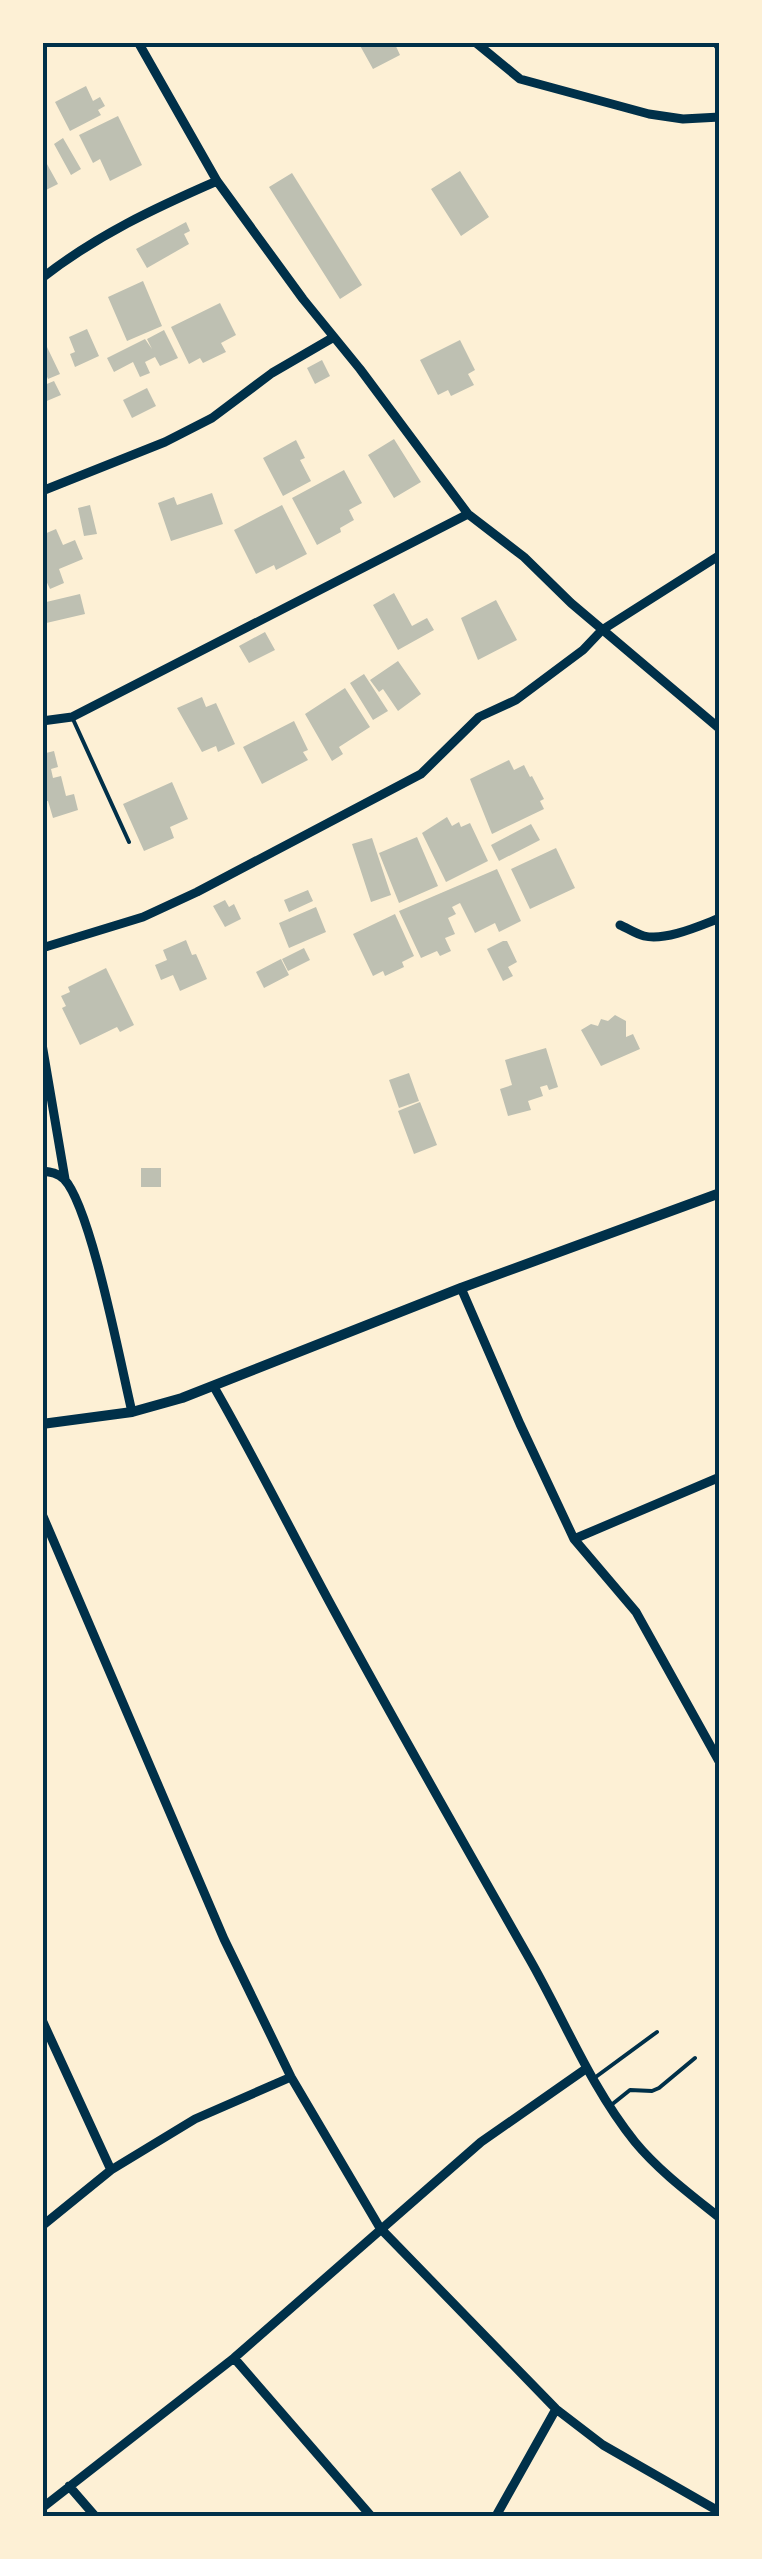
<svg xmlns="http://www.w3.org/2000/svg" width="762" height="2559" font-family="'DM Sans',sans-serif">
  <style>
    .building { fill: #bec0b2 }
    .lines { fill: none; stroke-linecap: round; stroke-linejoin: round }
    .service { stroke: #003049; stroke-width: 4 }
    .minor { stroke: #003049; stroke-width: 9 }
    .tertiary { stroke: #003049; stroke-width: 10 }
    .neatline { fill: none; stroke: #003049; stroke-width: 4 }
  </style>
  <rect width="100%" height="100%" fill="#fdf0d5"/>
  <path class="building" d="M358,42H394L400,55L373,69Z
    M86,86L93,101L100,97L105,106L98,110L101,115L70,131L55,102Z
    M118,116L142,165L110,181L100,159L93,163L79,135Z
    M63,138L81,169L71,175L54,144Z
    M42,155L58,184L42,192Z
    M460,171L489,217L461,236L431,189Z
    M292,173L362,285L340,299L269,187Z
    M186,222L190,231L184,234L189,244L147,268L136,249Z
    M143,281L162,326L127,341L108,297Z
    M220,303L236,335L221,343L226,352L203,363L200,358L189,364L171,327Z
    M87,329L99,356L75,367L70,354L75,352L69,337Z
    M164,330L178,358L160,366L155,357L145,362L150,373L140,377L133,362L114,372L107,358L145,339L152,349L147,339Z
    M460,340L475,370L468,374L474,385L451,396L448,390L438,395L420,360Z
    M47,347L60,374L48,379L42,366V349Z
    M322,360L330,376L315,384L307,368Z
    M54,381L61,395L42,403V386Z
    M147,388L156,406L132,418L123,400Z
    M394,439L421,482L394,498L368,455Z
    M296,440L305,458L300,460L311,481L283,496L263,458Z
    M344,470L362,503L349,510L354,520L340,528L341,532L317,545L292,498Z
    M212,493L223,524L171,541L158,503L174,497L177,505Z
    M90,505L97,534L84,536L78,508Z
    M282,505L307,554L276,570L274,565L256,574L234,530Z
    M56,529L63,545L75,540L83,559L59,569L64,583L50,589L42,572V535Z
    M394,593L412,626L427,618L434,630L398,650L373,605Z
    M80,594L85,614L42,624V603Z
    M496,600L517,640L478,660L461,618Z
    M265,632L275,650L249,663L239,646Z
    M398,661L421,694L398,711L383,689L379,692L370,680Z
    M364,674L388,711L373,720L350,683Z
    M345,688L370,727L339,747L343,754L332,761L305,714Z
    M202,697L206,707L216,703L235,744L218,752L216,746L202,752L177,708Z
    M294,721L308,750L303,752L308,760L262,784L243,747Z
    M54,751L58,767L51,769L53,778L61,776L66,796L74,794L78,810L53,818L48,801L42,802V754Z
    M509,760L514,770L524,765L530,777L532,776L544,799L540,801L544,809L492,834L470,779Z
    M172,782L188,819L170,827L174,838L144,851L123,804Z
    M447,817L452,826L459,822L461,827L470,823L488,861L446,882L422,833Z
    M531,824L540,840L499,861L491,845Z
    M417,837L438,886L399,903L379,853Z
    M372,838L391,895L371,902L352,844Z
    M556,848L575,888L530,909L511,869Z
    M497,869L521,921L499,932L495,923L475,933L460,903L452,907L456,914L448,918L455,934L445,938L451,951L440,956L437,951L421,958L399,911Z
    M308,890L313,901L289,912L284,900Z
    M225,900L229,907L234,904L241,919L225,927L213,906Z
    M316,907L326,932L289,948L279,923Z
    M395,914L414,956L402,962L404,967L385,976L383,971L373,976L353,934Z
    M186,940L192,955L196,954L207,979L180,991L173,975L161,980L155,965L167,960L163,950Z
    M503,941H507L517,962L508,967L513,976L503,981L487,949Z
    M304,948L310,960L288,971L282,959Z
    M281,959L289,975L264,988L256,972Z
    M106,968L134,1025L120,1032L117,1027L80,1045L62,1008L66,1006L61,996L70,992L68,987Z
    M615,1015L626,1021V1037L633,1034L640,1049L601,1066L581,1030L591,1024L598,1026L601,1019L608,1021Z
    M546,1048L558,1087L549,1090L547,1085L540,1087L543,1096L528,1101L531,1110L508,1116L500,1089L512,1085L505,1060Z
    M409,1073L419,1101L399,1108L389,1080Z
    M420,1102L437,1145L414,1154L398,1111Z
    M141,1168H161V1187H141Z"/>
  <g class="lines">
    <path class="service" d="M72,717L129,842
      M593,2079L657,2032
      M610,2106L630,2090L652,2091L659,2088L695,2058"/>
    <path class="minor" d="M138,42L217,181L303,299L360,369L468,514L524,557L571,603L720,729
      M475,42L520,79L649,114L683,119L720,117
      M716,42L720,48
      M42,278C97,235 155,208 217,181
      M42,491L165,442L212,418L272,373L334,337
      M42,721L72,717L468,514
      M620,925C627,928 636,934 644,936C666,941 699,926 720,918
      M42,948L143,917L197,892L421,774L479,717L516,700L583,650L602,630L720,555
      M42,1044L65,1179
      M42,1171C51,1172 58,1173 64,1179C91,1207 121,1366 132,1412
      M461,1288L520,1424L574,1539L636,1612L720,1763
      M214,1387C257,1462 295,1539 336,1614C399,1730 464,1844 529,1958C564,2019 590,2086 635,2142C659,2171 690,2194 720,2218
      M42,1514L224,1939L291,2077L380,2228L556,2409L603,2445L720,2512
      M574,1539L720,1477
      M42,2020L111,2170
      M42,2226L111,2170L195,2119L291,2077
      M234,2358L371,2516
      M69,2486L95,2516
      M42,2508L234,2358L481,2142L587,2068
      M496,2516L556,2409"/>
    <path class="tertiary" d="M42,1424L132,1412L182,1398L461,1288L720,1193"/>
  </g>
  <rect width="762" height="2559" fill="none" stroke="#fdf0d5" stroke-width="90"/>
  <rect x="45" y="45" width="672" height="2469" class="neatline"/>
</svg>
